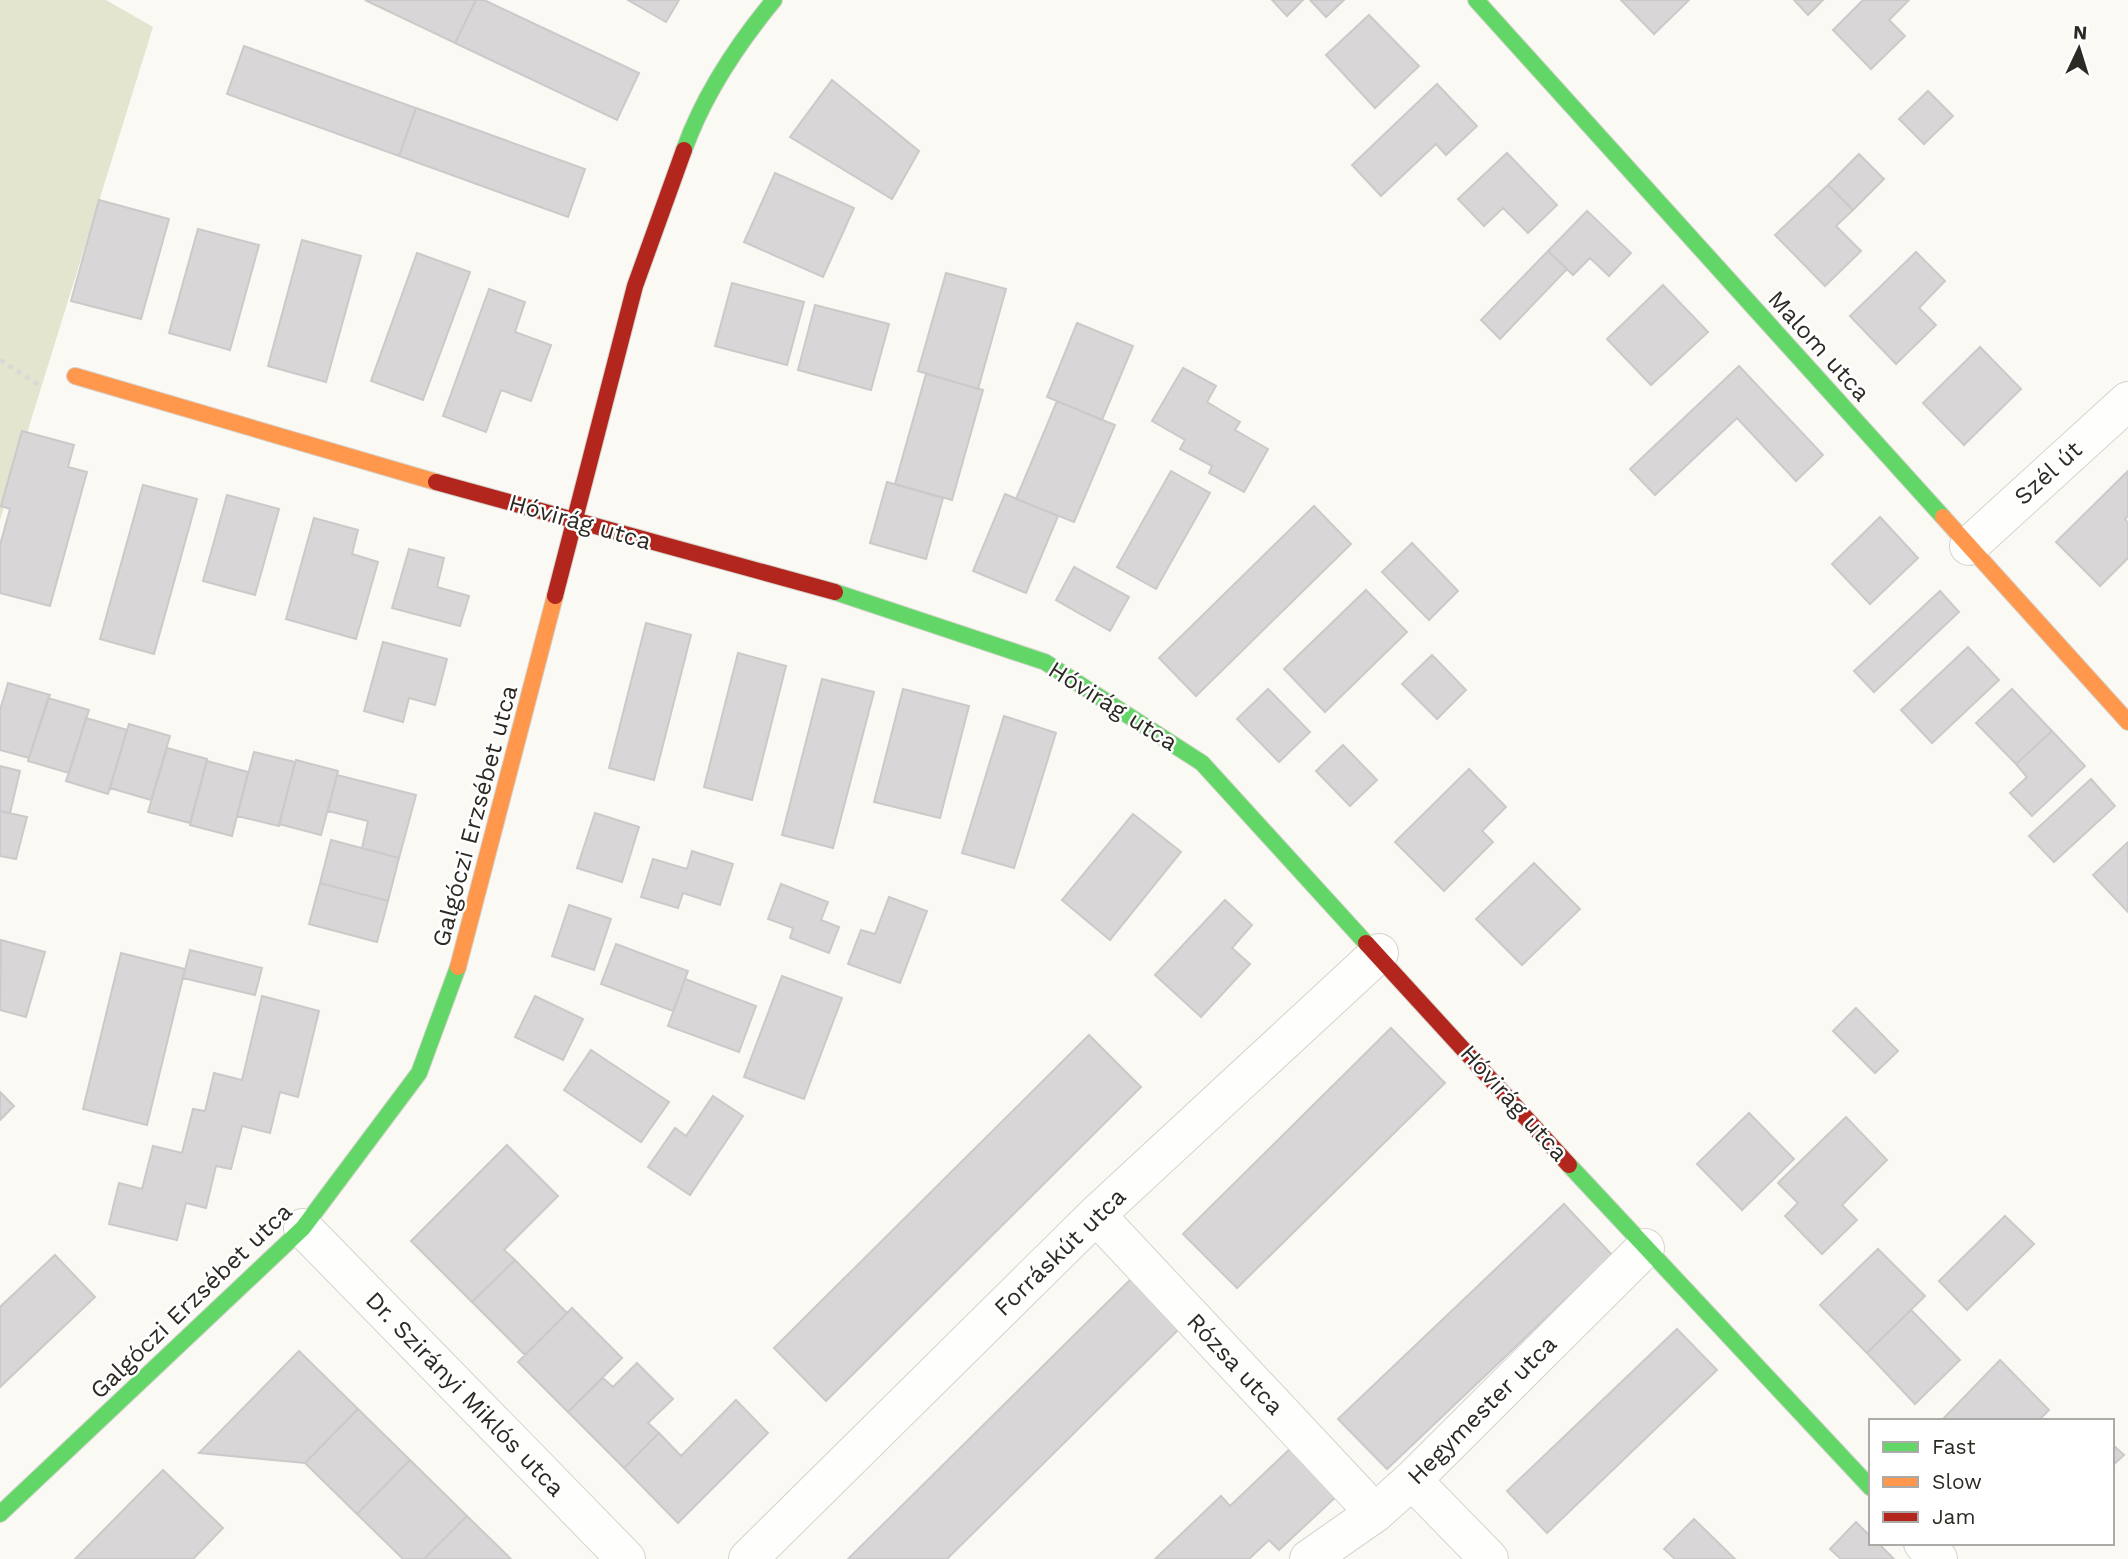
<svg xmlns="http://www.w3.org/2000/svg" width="2128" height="1559" font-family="'Work Sans',sans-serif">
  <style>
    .green { fill: #e3e5cf }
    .building { fill: #d9d6d7; stroke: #ccc9ca; stroke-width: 2 }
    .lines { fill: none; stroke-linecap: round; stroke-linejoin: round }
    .street-casing { stroke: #d5d3cd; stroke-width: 40 }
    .fast-casing { stroke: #d5d3cd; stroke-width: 18 }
    .slow-casing { stroke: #d5d3cd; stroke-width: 18 }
    .jam-casing { stroke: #d5d3cd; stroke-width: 18 }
    .path { stroke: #d9d9d7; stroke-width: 4.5; stroke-dasharray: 5 5; stroke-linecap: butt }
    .street { stroke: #fefefd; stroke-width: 38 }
    .fast { stroke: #63d668; stroke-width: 16 }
    .slow { stroke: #ff974d; stroke-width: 16 }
    .jam { stroke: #b3261e; stroke-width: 16 }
    .labels { text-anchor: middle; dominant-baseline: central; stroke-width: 5; stroke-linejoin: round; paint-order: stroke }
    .street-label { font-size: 24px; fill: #2d2a24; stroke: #fff }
  </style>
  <rect width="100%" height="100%" fill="#faf9f4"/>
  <path class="green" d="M0,0H106L153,27L0,520Z"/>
  <path class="building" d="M365,0H476L455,43Z
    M476,0H484L639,73L617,120L455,43Z
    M628,0H679L666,22Z
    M1272,0H1303L1287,16Z
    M1310,0H1344L1326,17Z
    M1621,0H1689L1654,34Z
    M1794,0H1823L1808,15Z
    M1863,0H1909L1889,20L1905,36L1871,69L1833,30Z
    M1369,15L1419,66L1375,108L1326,55Z
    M244,46L416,108L399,156L227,94Z
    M832,80L919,151L892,199L790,137Z
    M1437,84L1477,126L1446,155L1436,144L1381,196L1352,165Z
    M1928,91L1953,116L1924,144L1899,119Z
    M416,108L585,169L568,217L399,156Z
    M1507,153L1557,205L1528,233L1503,208L1484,226L1458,199Z
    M1859,154L1884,179L1853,210L1828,185Z
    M775,173L854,208L823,277L744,242Z
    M1828,185L1853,210L1836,226L1861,251L1825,286L1775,235Z
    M99,200L169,219L141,319L71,301Z
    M1587,211L1631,253L1609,276L1590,258L1573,275L1548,251Z
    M198,229L259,245L230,350L169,333Z
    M302,240L361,256L326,382L268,366Z
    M1548,251L1567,269L1500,339L1481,320Z
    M1916,252L1945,281L1919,308L1936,325L1896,364L1850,316Z
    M417,253L470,272L423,400L371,381Z
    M946,273L1006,289L978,389L918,371Z
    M732,283L804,302L787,365L715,346Z
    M1663,285L1708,332L1651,385L1607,339Z
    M489,289L525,302L515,332L551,345L531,401L501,390L486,432L443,416Z
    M815,305L889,324L871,390L798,370Z
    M1077,323L1133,346L1102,420L1047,397Z
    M1980,347L2021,389L1964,445L1923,403Z
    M1739,366L1823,455L1796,481L1737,418L1655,495L1630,469Z
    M1183,368L1216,386L1207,402L1240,422L1235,430L1268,449L1244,492L1209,473L1212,466L1180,449L1185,440L1152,421Z
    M926,374L983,390L952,500L895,484Z
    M1057,401L1115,425L1074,522L1016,499Z
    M22,431L74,445L68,467L87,472L50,606L0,593V545L10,509L1,506Z
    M1171,471L1210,493L1156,589L1117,567Z
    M2128,471V516L2125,519L2128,523V558L2100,586L2056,542Z
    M887,482L943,498L926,559L870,543Z
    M143,485L197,499L154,654L100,639Z
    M1005,494L1058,516L1026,593L973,571Z
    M227,495L279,509L255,595L203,581Z
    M1314,506L1351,544L1196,696L1159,658Z
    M1880,517L1918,558L1870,604L1832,564Z
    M314,518L358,530L352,554L378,562L356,639L286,619Z
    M1412,543L1458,591L1429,620L1382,572Z
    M409,549L444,558L437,587L469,596L460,626L392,608Z
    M1074,567L1129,597L1110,631L1056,600Z
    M1366,590L1407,632L1325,712L1284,669Z
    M1940,591L1959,612L1874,692L1854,671Z
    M646,623L691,635L654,780L609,768Z
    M383,642L447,659L435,705L409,698L403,722L364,711Z
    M1968,647L1999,680L1932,743L1901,710Z
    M738,653L786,666L752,800L704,787Z
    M1432,655L1466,690L1437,719L1402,684Z
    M822,679L874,692L833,848L782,835Z
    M8,683L50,695L29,758L0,750V710Z
    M903,689L969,706L940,818L874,802Z
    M1268,689L1310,732L1279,762L1237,719Z
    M2012,689L2052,731L2016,764L1976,723Z
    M48,698L89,710L69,773L28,761Z
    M1004,716L1056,733L1014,868L962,853Z
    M86,718L127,730L108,794L66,781Z
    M129,724L170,736L151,800L110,788Z
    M2052,731L2085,766L2032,816L2010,793L2027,777L2016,764Z
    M1343,745L1377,780L1350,806L1316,771Z
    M167,748L207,759L190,823L148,812Z
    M254,752L295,762L279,826L237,816Z
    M296,760L338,771L321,835L279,824Z
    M207,761L248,772L232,836L190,825Z
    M0,766L20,771L10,813L0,811Z
    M1469,769L1506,807L1482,831L1493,842L1444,891L1395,842Z
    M337,775L416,795L399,858L362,848L368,821L328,811Z
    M2091,779L2115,806L2054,862L2029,836Z
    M0,811L27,817L16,859L0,856Z
    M595,813L639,827L622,882L577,868Z
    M1133,814L1181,852L1110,940L1062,900Z
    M331,840L399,858L388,901L320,883Z
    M2128,842V912L2093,875Z
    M692,851L733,864L720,905L683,893L678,908L641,897L653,859L687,869Z
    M1534,863L1580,909L1522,965L1476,919Z
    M320,883L388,901L377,942L309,924Z
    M781,884L828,902L821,920L839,927L829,953L790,938L793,928L768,919Z
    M889,897L927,911L900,983L848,964L861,930L875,934Z
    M1225,900L1252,925L1232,948L1250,964L1201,1017L1155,975Z
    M569,905L611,919L594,970L552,956Z
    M1,940L45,952L26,1017L0,1010Z
    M616,944L688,971L673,1011L601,984Z
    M190,950L262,968L255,995L183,978Z
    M121,953L185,969L147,1125L83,1109Z
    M782,976L842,998L804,1099L744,1077Z
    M685,979L756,1006L739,1052L668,1026Z
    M262,996L319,1011L298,1097L280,1092L270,1133L242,1126L231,1169L216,1166L206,1208L186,1203L177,1240L109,1224L119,1183L142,1189L153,1146L182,1153L193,1109L205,1111L214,1073L242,1080Z
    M535,996L583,1019L563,1060L515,1037Z
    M1856,1008L1898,1051L1875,1073L1833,1031Z
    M1391,1028L1445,1083L1237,1288L1183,1234Z
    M1089,1035L1141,1087L826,1401L774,1348Z
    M591,1050L669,1102L641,1142L564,1090Z
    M0,1092L14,1106L0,1120Z
    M713,1096L743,1116L690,1195L648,1167L675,1128L686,1136Z
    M1749,1113L1794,1159L1742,1210L1697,1164Z
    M1846,1117L1887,1160L1842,1205L1857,1220L1822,1254L1785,1216L1798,1203L1778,1183Z
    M507,1145L558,1196L504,1250L515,1260L472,1302L411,1241Z
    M1564,1204L1612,1255L1387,1469L1338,1419Z
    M2005,1216L2034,1244L1967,1310L1939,1281Z
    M1878,1249L1925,1296L1867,1353L1820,1305Z
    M55,1255L95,1297L0,1387V1307Z
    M515,1260L567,1313L525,1355L472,1302Z
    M1135,1275L1184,1324L947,1559H848Z
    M572,1308L622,1358L568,1412L518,1362Z
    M1911,1310L1960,1360L1915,1404L1867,1353Z
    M1677,1329L1717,1370L1547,1533L1507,1491Z
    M299,1351L358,1409L305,1463L199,1453Z
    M2000,1360L2049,1410L2038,1421H1941Z
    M637,1363L673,1399L648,1423L659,1433L624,1468L568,1412L603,1378L613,1387Z
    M736,1400L768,1433L678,1523L624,1468L659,1433L681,1456Z
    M358,1409L410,1460L357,1514L305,1463Z
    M2112,1444L2124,1455L2112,1466Z
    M1294,1445L1340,1493L1279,1550L1269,1540L1249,1559H1155L1221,1496L1230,1506Z
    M410,1460L467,1516L424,1559H403L357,1514Z
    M163,1470L223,1528L193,1559H75Z
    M467,1516L511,1559H424Z
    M1694,1519L1735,1559H1675L1664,1549Z
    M1856,1522L1871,1537V1543H1878L1894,1559H1841L1830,1549Z"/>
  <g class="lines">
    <defs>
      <path id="street" d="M1969,546L2128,401
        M1096,1215L1375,1513
        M303,1228L626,1559
        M1412,1480L1489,1559
        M1923,1543L1938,1559
        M748,1559L1096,1215L1379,953
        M1309,1559L1375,1513L1412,1480L1645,1248"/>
      <path id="fast" d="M1476,0L1943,517
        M684,150C704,94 736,46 774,0
        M835,592L1045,662L1202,763L1366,943
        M1569,1165L1871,1488
        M0,1514L303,1228L419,1073L458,967"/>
      <path id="slow" d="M75,376L436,482
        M1943,517L2128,722
        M458,967L555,596"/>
      <path id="jam" d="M436,482L835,592
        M555,596L635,286L684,150
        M1366,943L1569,1165"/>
    </defs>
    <use href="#street" class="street-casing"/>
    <use href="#fast" class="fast-casing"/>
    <use href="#slow" class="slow-casing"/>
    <use href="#jam" class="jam-casing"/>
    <path class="path" d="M0,360L39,385"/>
    <use href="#street" class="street"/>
    <use href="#fast" class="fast"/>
    <use href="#slow" class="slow"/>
    <use href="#jam" class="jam"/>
  </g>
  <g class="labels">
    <g class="street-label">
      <text transform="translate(1819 346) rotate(48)">Malom utca</text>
      <text transform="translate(2048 473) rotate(-42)">Szél út</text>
      <text transform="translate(580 522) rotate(16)">Hóvirág utca</text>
      <text transform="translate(1113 706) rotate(32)">Hóvirág utca</text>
      <text transform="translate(475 816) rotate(-75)">Galgóczi Erzsébet utca</text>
      <text transform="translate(1514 1103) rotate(48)">Hóvirág utca</text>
      <text transform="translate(1060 1252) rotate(-44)">Forráskút utca</text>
      <text transform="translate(191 1301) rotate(-44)">Galgóczi Erzsébet utca</text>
      <text transform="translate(1235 1364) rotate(47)">Rózsa utca</text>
      <text transform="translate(465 1394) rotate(46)">Dr. Szirányi Miklós utca</text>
      <text transform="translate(1482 1410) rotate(-45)">Hegymester utca</text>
    </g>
  </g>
  <rect x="1869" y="1419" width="245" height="126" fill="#ffffff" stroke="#abaaa7" stroke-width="2"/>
  <rect x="1883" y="1442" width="35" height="10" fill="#63d668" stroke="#abaaa7" stroke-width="2"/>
  <text x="1932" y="1454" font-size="21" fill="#2d2a24">Fast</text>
  <rect x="1883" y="1477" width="35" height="10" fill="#ff974d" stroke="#abaaa7" stroke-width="2"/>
  <text x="1932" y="1489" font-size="21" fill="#2d2a24">Slow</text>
  <rect x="1883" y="1512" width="35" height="10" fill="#b3261e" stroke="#abaaa7" stroke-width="2"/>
  <text x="1932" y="1524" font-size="21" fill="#2d2a24">Jam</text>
  <g transform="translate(2079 49) rotate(4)" stroke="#ffffff" stroke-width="5" paint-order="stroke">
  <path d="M0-5L12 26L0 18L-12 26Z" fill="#2d2a24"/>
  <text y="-10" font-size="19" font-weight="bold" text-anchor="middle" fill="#2d2a24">N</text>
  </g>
</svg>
